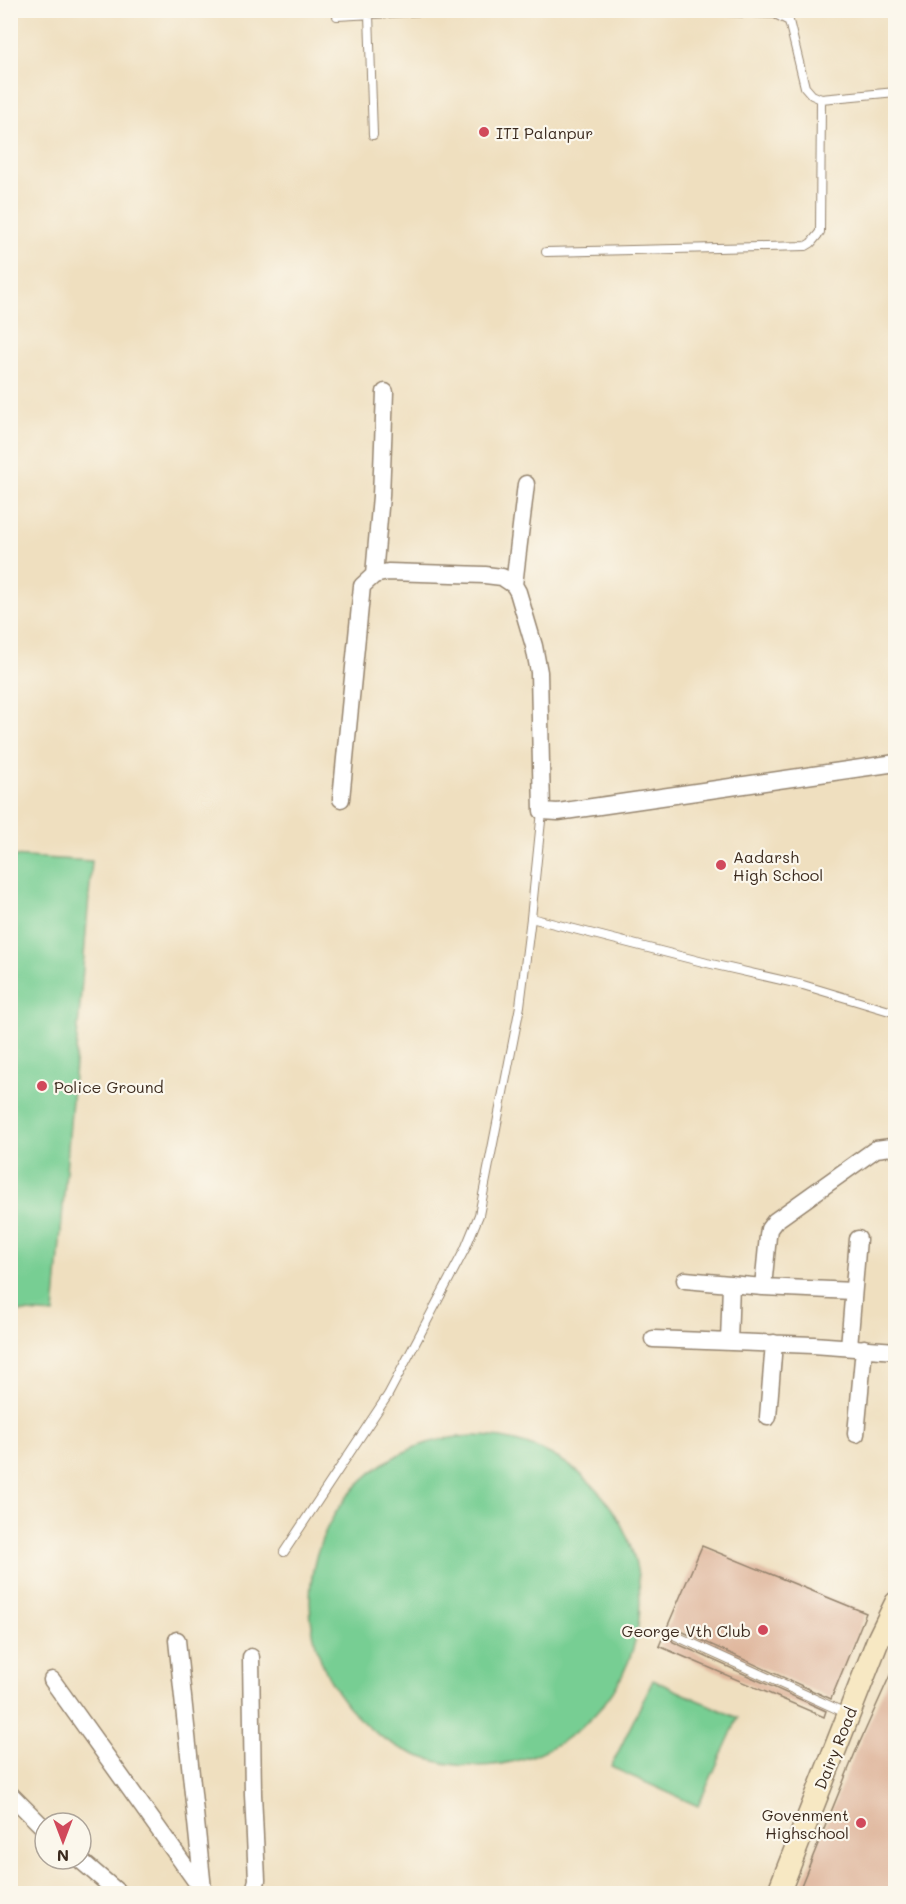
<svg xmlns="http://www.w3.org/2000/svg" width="906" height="1904" font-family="Mali,sans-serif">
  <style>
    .green { fill: #77ce93; stroke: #597c58; stroke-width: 1.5 }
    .building { fill: #dfb69c }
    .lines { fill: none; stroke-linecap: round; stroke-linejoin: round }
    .lane-casing { stroke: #95846e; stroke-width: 10 }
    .street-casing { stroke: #95846e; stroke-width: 19 }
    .secondary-casing { stroke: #95846e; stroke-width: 25 }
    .lane { stroke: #fff; stroke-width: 8 }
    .street { stroke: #fff; stroke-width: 16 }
    .secondary { stroke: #f7e8c3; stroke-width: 22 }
    .poi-dot { fill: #d1495b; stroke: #fbf7ec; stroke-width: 2 }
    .labels { text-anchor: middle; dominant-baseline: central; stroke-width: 4.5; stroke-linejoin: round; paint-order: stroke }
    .poi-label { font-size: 16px; fill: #3b2a1e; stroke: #fbf7ec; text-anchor: start }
    .street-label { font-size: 16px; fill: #3b2a1e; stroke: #fbf7ec }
  </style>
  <rect width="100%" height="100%" fill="#fbf7ec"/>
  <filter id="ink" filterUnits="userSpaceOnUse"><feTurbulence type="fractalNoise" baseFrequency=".0167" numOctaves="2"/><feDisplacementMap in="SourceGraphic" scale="12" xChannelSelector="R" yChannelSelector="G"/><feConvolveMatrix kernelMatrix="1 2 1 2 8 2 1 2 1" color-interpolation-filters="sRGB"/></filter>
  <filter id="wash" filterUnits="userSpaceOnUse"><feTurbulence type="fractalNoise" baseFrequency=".008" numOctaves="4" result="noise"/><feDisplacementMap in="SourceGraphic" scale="24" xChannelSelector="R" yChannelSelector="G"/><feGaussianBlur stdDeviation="1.35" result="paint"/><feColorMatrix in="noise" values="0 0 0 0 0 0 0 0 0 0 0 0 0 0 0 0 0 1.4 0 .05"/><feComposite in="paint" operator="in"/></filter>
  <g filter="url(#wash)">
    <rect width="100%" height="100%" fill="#efdfbf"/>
    <path class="green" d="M10,856L92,861L54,1314L11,1311Z
      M310 1601a165 165 0 1 1 330 0a165 165 0 1 1-330 0Z
      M653,1680L738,1718L698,1806L611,1767Z"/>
    <g id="blocks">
      <path class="building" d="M702,1546L866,1613L831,1699L679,1630L673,1631L670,1634L671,1639L673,1642L826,1711L824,1717L659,1646Z
        M896,1662V1893H798L855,1753Z"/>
    </g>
  </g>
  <g filter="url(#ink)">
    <use href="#blocks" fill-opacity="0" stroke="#95846e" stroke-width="1.5"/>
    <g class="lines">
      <defs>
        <path id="lane" d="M675,10L775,14L789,21L805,87L812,95L821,99L896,92
          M369,14L373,135
          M337,16L445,10
          M546,252L806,246L811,243L820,232L821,99
          M531,918L707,963L803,985L896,1013
          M284,1552L388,1395L465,1249L479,1215L520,1006L531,918L542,811
          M676,1636L848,1714"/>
        <path id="street" d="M374,575L381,496L385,392
          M514,585L526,484
          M341,799L362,586L374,575L388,572L485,575L502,577L514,585L518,592L534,646L539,672L542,811L558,812L896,763
          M685,1280L763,1287L853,1291
          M763,1287L768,1236L769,1229L775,1221L876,1149L891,1147L896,1151
          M653,1339L813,1345L896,1351
          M729,1342L731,1284
          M849,1347L858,1239
          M768,1417L774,1343
          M856,1434L864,1348
          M177,1640L203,1889
          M251,1657L253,1794L257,1880L253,1894
          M52,1680L205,1894
          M10,1794L45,1829
          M79,1859L120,1894"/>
        <path id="secondary" d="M778,1894L878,1640L896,1603"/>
      </defs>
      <use href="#lane" class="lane-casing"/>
      <use href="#street" class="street-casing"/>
      <use href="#secondary" class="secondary-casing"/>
      <use href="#lane" class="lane"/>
      <use href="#street" class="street"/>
      <use href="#secondary" class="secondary"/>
    </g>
  </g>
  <g class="poi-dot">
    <circle cx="484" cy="132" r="6"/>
    <circle cx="721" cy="865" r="6"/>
    <circle cx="42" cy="1086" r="6"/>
    <circle cx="763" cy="1630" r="6"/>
    <circle cx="861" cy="1823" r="6"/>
  </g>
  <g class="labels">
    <g class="poi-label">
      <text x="496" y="132">ITI Palanpur</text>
      <text x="733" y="856">Aadarsh<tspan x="733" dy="18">High School</tspan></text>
      <text x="54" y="1086">Police Ground</text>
      <text x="751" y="1630" text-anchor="end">George Vth Club</text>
      <text x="849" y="1814" text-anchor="end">Govenment<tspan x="849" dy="18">Highschool</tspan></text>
    </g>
    <g class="street-label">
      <text transform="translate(835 1748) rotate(-68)">Dairy Road</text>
    </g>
  </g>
  <rect width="906" height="1904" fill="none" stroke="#fbf7ec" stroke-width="36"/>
  <g transform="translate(63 1841) rotate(180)"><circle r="28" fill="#fbf7ec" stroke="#aea59a" stroke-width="1.5"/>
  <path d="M0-4.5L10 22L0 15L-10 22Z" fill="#d1495b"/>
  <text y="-9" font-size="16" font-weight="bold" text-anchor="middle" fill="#3b2a1e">N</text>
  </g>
</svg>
